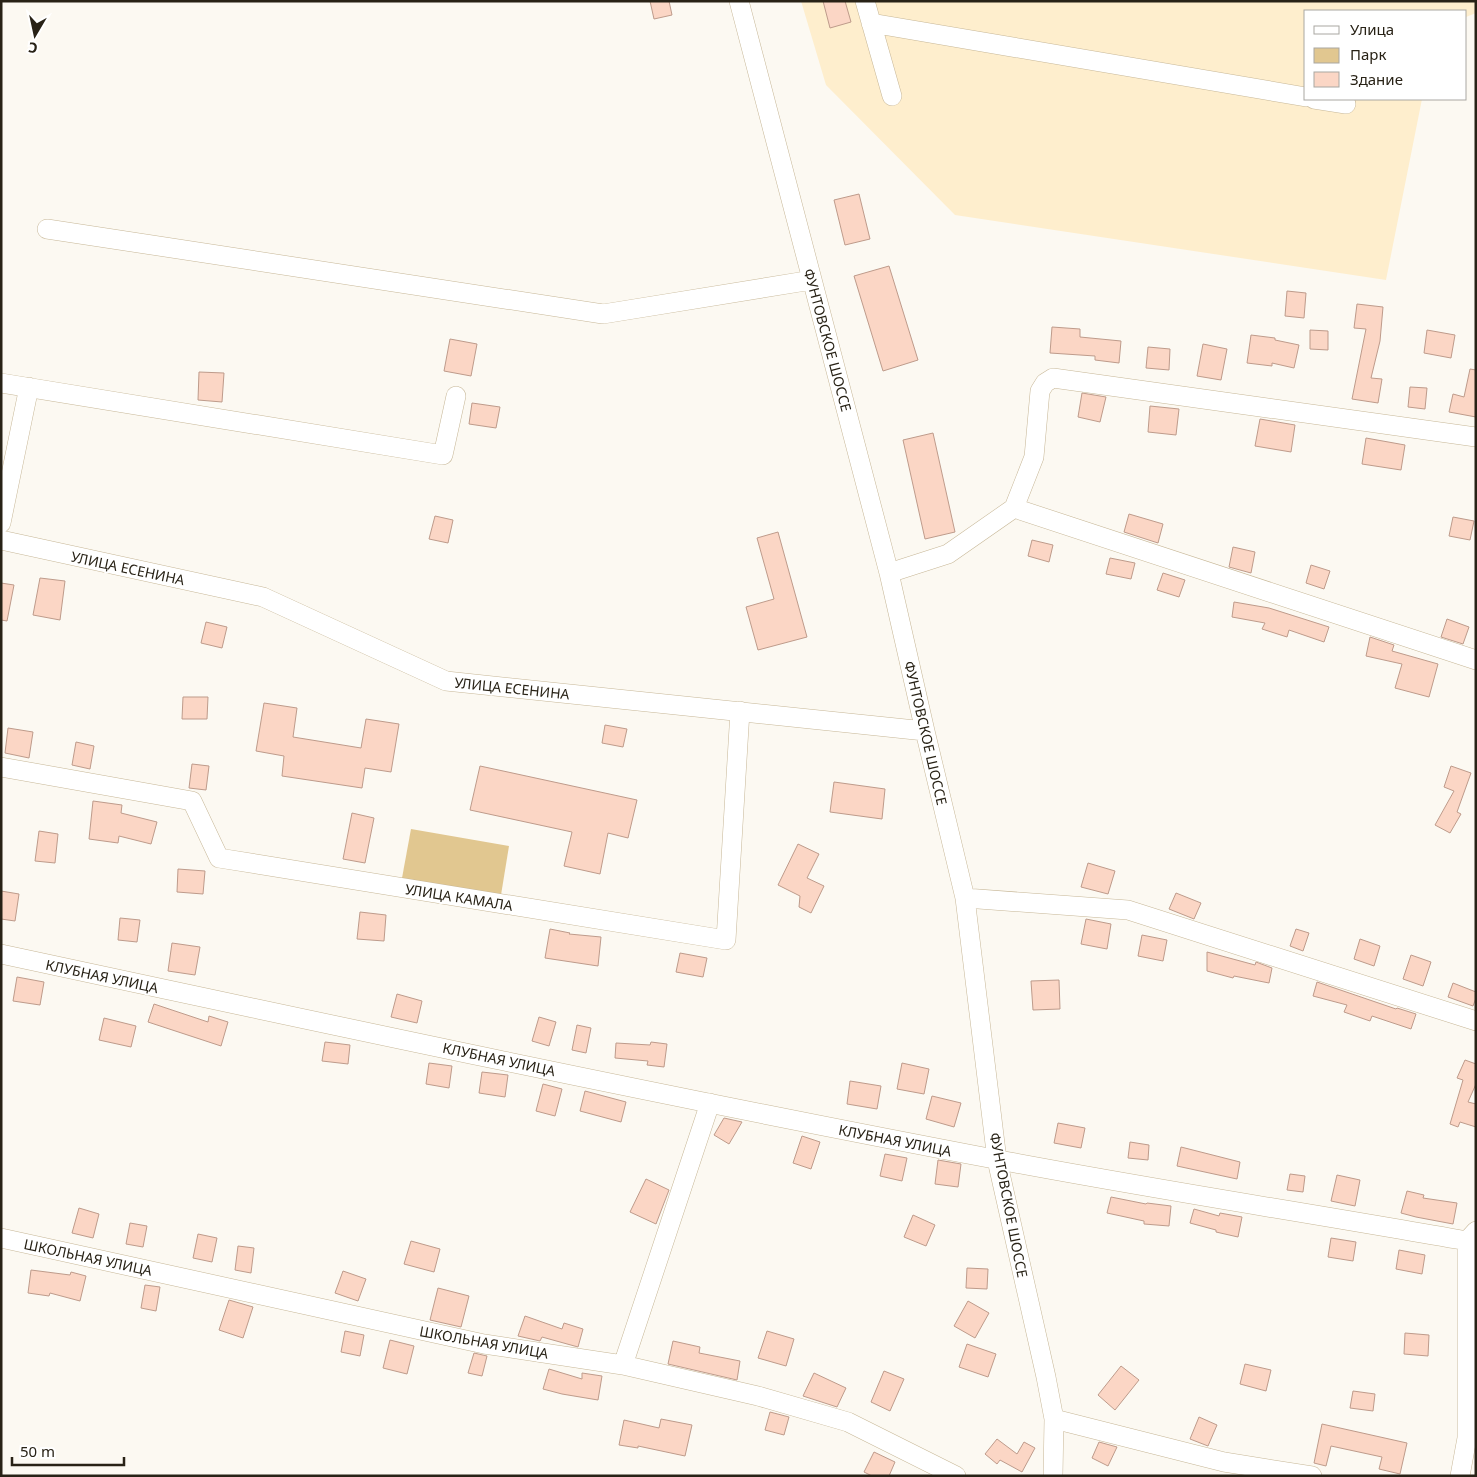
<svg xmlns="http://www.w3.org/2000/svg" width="1477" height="1477" font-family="'Noto Sans',sans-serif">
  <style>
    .built { fill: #feeecd }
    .green { fill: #e1c790 }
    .building { fill: #fbd6c5; stroke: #be9b8b }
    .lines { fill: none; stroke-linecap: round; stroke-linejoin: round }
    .minor-casing { stroke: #c7b797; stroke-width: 20 }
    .minor { stroke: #fff; stroke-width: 19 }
    .labels { text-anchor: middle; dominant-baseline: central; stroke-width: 4; stroke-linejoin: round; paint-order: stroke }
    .street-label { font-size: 14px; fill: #282216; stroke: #fff }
  </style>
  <rect width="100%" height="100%" fill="#fcf9f2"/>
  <path class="built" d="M801,1H1476V13L1466,17V11H1306V99H1422L1386,280L955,215L826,85Z"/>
  <path class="green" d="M411,829L509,846L501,895L402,878Z"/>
  <path class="building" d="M650,1H669L672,15L654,19Z
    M823,1H845L851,22L830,28Z
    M859,194L870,239L845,245L834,200Z
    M889,266L918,360L883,371L854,276Z
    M1287,291L1306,293L1304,318L1285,316Z
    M1357,304L1383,307L1380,341L1371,378L1382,379L1378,403L1352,399L1366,329L1354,328Z
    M1052,327L1080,329V337L1121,341L1119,363L1095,360V356L1050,353Z
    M1310,330L1328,331V350L1310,349Z
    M1427,330L1455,335L1451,358L1424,353Z
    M1251,335L1275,338V340L1299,345L1294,368L1272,363V366L1247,363Z
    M450,339L477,344L471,376L444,371Z
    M1203,344L1227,349L1221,380L1197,376Z
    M1148,347L1170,349L1169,370L1146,368Z
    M1470,369L1476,370V417L1449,412L1453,394L1464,397Z
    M199,372L224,373L222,402L198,400Z
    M1410,387L1427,388L1425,409L1408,407Z
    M1082,393L1106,397L1100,422L1078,417Z
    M472,403L500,407L496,428L469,424Z
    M1150,406L1179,409L1176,435L1148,432Z
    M1260,419L1295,425L1291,452L1255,446Z
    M933,433L955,532L925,539L903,440Z
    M1366,438L1405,445L1401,470L1362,464Z
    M1129,514L1163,524L1158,543L1124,532Z
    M435,516L453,520L448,543L429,539Z
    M1453,517L1474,521L1470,540L1449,536Z
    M778,532L807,637L758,650L746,607L774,599L757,538Z
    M1032,540L1053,545L1049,562L1028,556Z
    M1233,547L1255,552L1251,573L1229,567Z
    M1110,558L1135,563L1131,579L1106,574Z
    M1311,565L1330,571L1324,589L1306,583Z
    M1163,573L1185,580L1179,597L1157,590Z
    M40,578L65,581L60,620L33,615Z
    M1,583L14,585L7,621L1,620Z
    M1234,602L1269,608L1329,627L1324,642L1289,630L1287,637L1262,629L1265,623L1232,617Z
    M1447,619L1469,627L1463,644L1441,637Z
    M206,622L227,627L222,648L201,643Z
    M1370,637L1394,645L1392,651L1438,664L1429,697L1395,688L1402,664L1366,656Z
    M183,697H208L207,719H182Z
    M264,703L297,708L293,737L361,748L366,719L399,724L391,772L365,768L362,788L282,776L284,756L256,751Z
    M605,725L627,729L623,747L602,743Z
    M8,728L33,732L29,758L5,753Z
    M76,742L94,746L90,769L72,765Z
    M192,764L209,766L206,790L189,788Z
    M480,766L637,800L628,838L608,833L600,874L564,866L572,832L470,810Z
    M1451,766L1471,773L1457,812L1461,814L1450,833L1435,825L1454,791L1444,787Z
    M834,782L885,789L882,819L830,812Z
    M93,801L122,805L121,813L157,822L151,844L119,836L118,843L89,839Z
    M352,813L374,818L365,863L343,859Z
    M39,831L58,834L55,863L35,861Z
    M798,844L819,854L807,878L824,886L811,913L799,907L800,896L778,885Z
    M1088,863L1115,871L1108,894L1081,887Z
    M178,869L205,871L203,894L177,892Z
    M1,891L19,894L15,921L1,919Z
    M1176,893L1201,903L1194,919L1169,909Z
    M360,912L386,915L384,941L357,939Z
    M120,918L140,920L137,942L118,940Z
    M1086,919L1111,924L1107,949L1081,944Z
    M550,929L570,933L569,934L601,937L598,966L545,958Z
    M1296,929L1309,933L1303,951L1290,946Z
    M1142,935L1167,940L1163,961L1138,956Z
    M1360,939L1380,946L1374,966L1354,959Z
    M172,943L200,947L195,975L168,971Z
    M1207,952L1255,965L1256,962L1272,968L1269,983L1234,976L1233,978L1207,971Z
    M680,953L707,958L703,977L676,972Z
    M1411,955L1431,962L1423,986L1403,979Z
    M17,977L44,982L40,1005L13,1001Z
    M1059,980L1060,1009L1033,1010L1031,981Z
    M1317,982L1396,1009L1397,1008L1416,1014L1411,1029L1372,1016L1370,1021L1344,1012L1347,1005L1313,996Z
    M1453,983L1476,992V998L1473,1006L1448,997Z
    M397,994L422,1001L417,1023L391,1017Z
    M154,1004L208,1022L209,1016L228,1022L221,1046L148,1022Z
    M539,1017L556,1022L549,1046L532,1041Z
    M104,1018L136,1026L131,1047L99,1040Z
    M577,1025L591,1028L586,1053L572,1050Z
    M325,1042L350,1045L348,1064L322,1061Z
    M651,1042L667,1044L664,1067L647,1065L648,1061L615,1058L616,1043L650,1045Z
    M1465,1060L1476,1064V1084L1468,1102L1476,1104V1127L1460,1122L1458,1127L1450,1124L1463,1080L1457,1078Z
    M429,1063L452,1066L449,1088L426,1084Z
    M902,1063L929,1069L924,1094L897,1089Z
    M482,1072L508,1075L505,1097L479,1093Z
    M850,1081L881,1086L877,1109L847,1104Z
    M543,1084L562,1089L555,1116L536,1111Z
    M585,1091L626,1102L621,1122L580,1111Z
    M932,1096L961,1103L954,1127L926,1119Z
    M724,1118L742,1122L729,1144L714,1135Z
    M1058,1123L1085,1128L1081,1148L1054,1143Z
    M802,1136L820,1142L811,1169L793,1163Z
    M1130,1142L1149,1145L1148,1160L1128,1158Z
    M1181,1147L1240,1162L1237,1179L1177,1166Z
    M885,1154L907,1158L902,1181L880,1176Z
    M938,1160L961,1164L958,1187L935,1184Z
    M1290,1174L1305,1176L1303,1192L1287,1190Z
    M1337,1175L1360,1180L1355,1206L1331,1201Z
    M646,1179L669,1190L656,1224L630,1212Z
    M1407,1191L1424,1195L1423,1198L1457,1203L1453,1224L1416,1217L1401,1213Z
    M1111,1197L1146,1204L1147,1203L1171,1206L1169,1226L1144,1224V1221L1107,1213Z
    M79,1208L99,1214L93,1238L72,1233Z
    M1194,1209L1219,1216L1220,1213L1242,1217L1238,1237L1216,1232V1230L1190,1223Z
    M913,1215L935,1225L926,1246L904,1237Z
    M130,1223L147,1226L143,1247L126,1244Z
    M198,1234L217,1238L212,1262L193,1258Z
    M1331,1238L1356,1242L1353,1261L1328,1257Z
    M411,1241L440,1249L434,1272L404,1264Z
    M238,1246L254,1248L251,1273L235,1270Z
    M1399,1250L1425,1255L1422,1274L1396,1269Z
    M967,1268L988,1269L987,1289L966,1288Z
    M31,1270L70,1275L71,1272L86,1276L80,1301L50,1293L49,1296L28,1293Z
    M343,1271L366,1279L358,1301L335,1293Z
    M145,1285L160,1287L156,1311L141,1308Z
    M438,1288L469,1296L461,1327L430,1320Z
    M229,1300L253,1307L243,1338L219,1330Z
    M968,1301L989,1313L975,1338L954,1326Z
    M525,1316L562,1329L564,1323L583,1329L578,1347L542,1337L540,1341L518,1336Z
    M345,1331L364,1335L360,1356L341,1352Z
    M767,1331L794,1339L786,1366L758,1358Z
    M1405,1333L1429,1335L1428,1356L1404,1354Z
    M390,1340L414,1346L407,1374L383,1368Z
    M673,1341L700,1347L699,1353L740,1361L737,1380L668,1364Z
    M967,1344L996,1354L988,1377L959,1367Z
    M474,1353L487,1356L482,1376L468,1373Z
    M1245,1364L1271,1370L1266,1391L1240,1384Z
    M1121,1366L1139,1380L1115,1410L1098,1395Z
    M549,1369L582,1379V1373L602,1376L598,1400L562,1394L543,1389Z
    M884,1371L904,1379L890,1411L871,1402Z
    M814,1373L846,1388L837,1407L803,1396Z
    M1353,1391L1375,1394L1373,1411L1350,1408Z
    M770,1412L789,1417L784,1435L765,1430Z
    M1199,1417L1217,1425L1208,1446L1190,1439Z
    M661,1419L692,1425L685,1456L638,1446V1448L619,1445L624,1420L659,1428Z
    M1322,1424L1407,1443L1400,1474L1379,1469L1382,1457L1331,1446L1326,1466L1314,1463Z
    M997,1439L1017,1454L1024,1442L1035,1448L1022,1472L1000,1460L997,1464L985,1454Z
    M1099,1442L1117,1447L1108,1466L1092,1458Z
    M874,1452L895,1462L889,1476H872L864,1472Z"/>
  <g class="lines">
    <defs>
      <path id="minor" d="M739,1L889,573L925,731L965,898L997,1160L1046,1377L1054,1419L1053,1476
        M865,1L892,96
        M871,23L1306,97
        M1314,99L1346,104
        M47,229L603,314L812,280
        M1,383L443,455L456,396
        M1014,508L1034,457L1040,391L1045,383L1053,378L1476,437
        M1,523L29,387
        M1,540L263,597L446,681L925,731
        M889,573L948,554L1014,508L1476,660
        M1,767L192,801L219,858L726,940L740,711
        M965,898L1128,910L1476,1021
        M1,954C331,1025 662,1096 994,1159C1151,1189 1309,1213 1467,1241
        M1,1238L484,1344L623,1365L758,1396L848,1422L956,1476
        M623,1365L710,1103
        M1054,1419L1224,1462L1312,1476
        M1460,1476L1467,1438V1241L1476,1231"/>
    </defs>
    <use href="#minor" class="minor-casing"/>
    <use href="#minor" class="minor"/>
  </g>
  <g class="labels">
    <g class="street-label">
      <text transform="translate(828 340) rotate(75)">ФУНТОВСКОЕ ШОССЕ</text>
      <text transform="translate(128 568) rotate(12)">УЛИЦА ЕСЕНИНА</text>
      <text transform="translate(512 688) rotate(6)">УЛИЦА ЕСЕНИНА</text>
      <text transform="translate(926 733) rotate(77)">ФУНТОВСКОЕ ШОССЕ</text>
      <text transform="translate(459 897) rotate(9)">УЛИЦА КАМАЛА</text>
      <text transform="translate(102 976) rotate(12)">КЛУБНАЯ УЛИЦА</text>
      <text transform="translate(499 1059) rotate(12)">КЛУБНАЯ УЛИЦА</text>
      <text transform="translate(895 1140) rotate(11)">КЛУБНАЯ УЛИЦА</text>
      <text transform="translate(1009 1205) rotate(79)">ФУНТОВСКОЕ ШОССЕ</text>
      <text transform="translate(88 1257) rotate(12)">ШКОЛЬНАЯ УЛИЦА</text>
      <text transform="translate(484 1342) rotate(10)">ШКОЛЬНАЯ УЛИЦА</text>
    </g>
  </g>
  <rect width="1477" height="1477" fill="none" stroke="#282216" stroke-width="5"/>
  <rect x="1304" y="10" width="162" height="90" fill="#ffffff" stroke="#a9a7a2"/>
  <rect x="1314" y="26" width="25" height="8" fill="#ffffff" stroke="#a9a7a2"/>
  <text x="1350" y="35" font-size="15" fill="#282216">Улица</text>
  <rect x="1314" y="48" width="25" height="15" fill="#e1c790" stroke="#a9a7a2"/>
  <text x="1350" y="60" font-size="15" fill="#282216">Парк</text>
  <rect x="1314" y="72" width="25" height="15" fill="#fbd6c5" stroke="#a9a7a2"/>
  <text x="1350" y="85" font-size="15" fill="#282216">Здание</text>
  <g transform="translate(35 35) rotate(189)" stroke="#ffffff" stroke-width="4" paint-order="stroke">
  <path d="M0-4L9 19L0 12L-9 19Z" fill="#282216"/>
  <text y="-8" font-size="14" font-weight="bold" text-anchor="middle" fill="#282216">С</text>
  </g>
  <path d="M12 1457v8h112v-8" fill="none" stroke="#282216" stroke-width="2.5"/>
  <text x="20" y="1457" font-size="15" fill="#282216" stroke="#ffffff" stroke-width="4" paint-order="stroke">50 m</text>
</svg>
